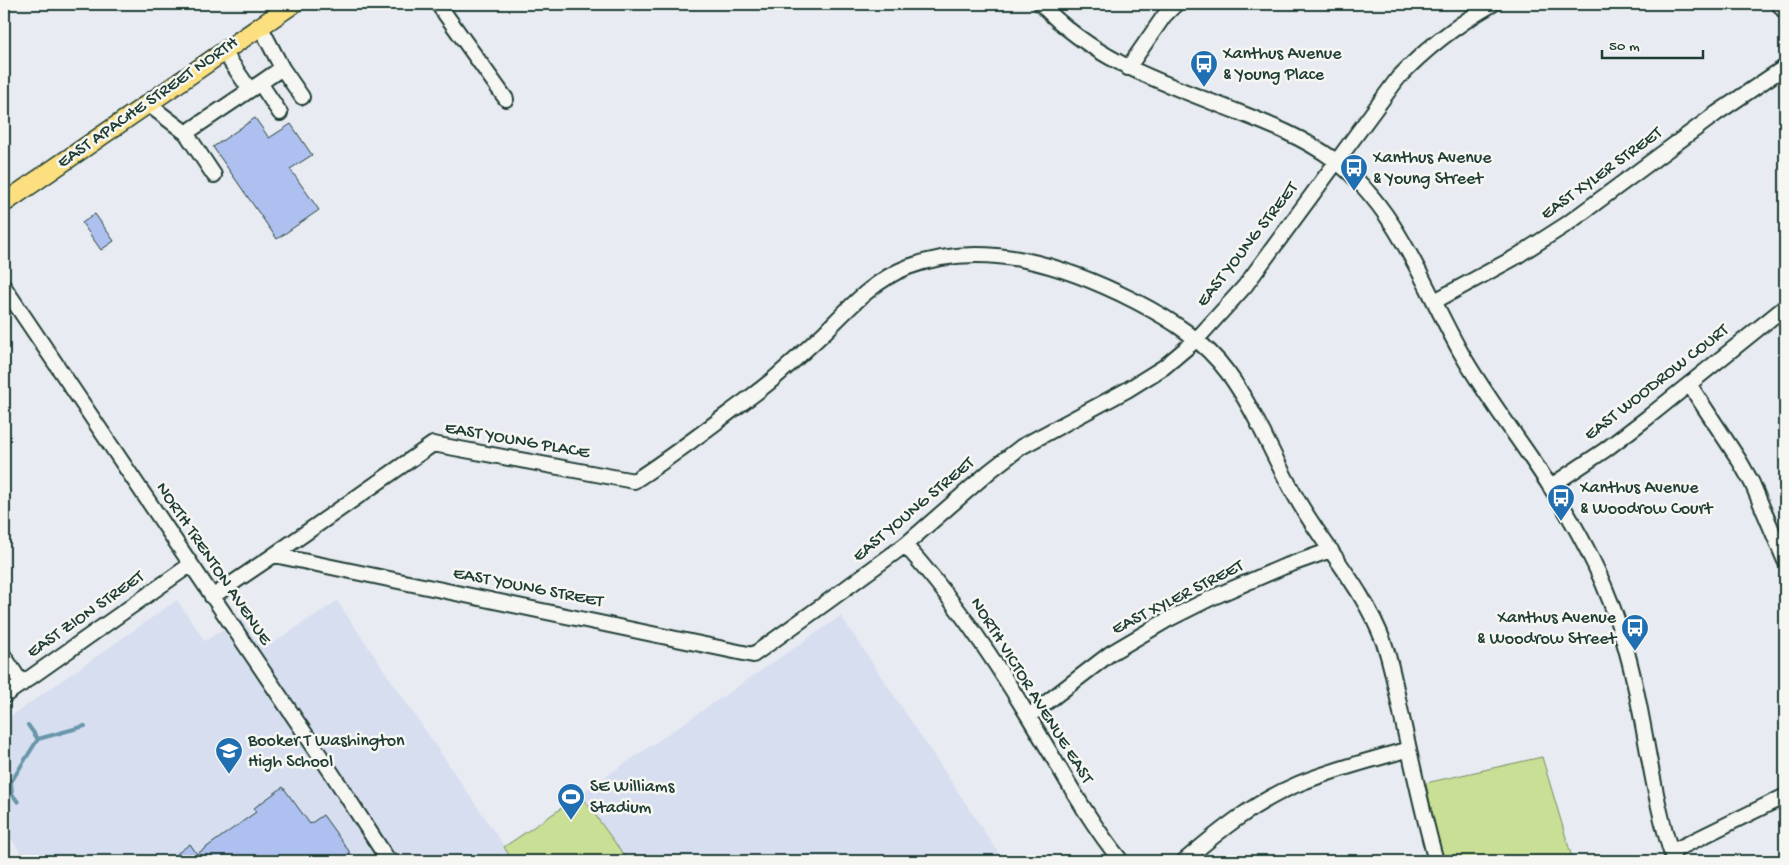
<svg xmlns="http://www.w3.org/2000/svg" width="1789" height="865" font-family="'Gochi Hand',sans-serif">
  <style>
    .built { fill: #d7def0 }
    .green { fill: #c9df95; stroke: #748e64 }
    .lines { fill: none; stroke-linecap: round; stroke-linejoin: round }
    .stream { stroke: #6896aa; stroke-width: 4 }
    .building { fill: #aec0ef; stroke: #1f3d34 }
    .minor-casing { stroke: #1f3d34; stroke-width: 18 }
    .major-casing { stroke: #1f3d34; stroke-width: 21 }
    .minor { stroke: #f6f6f2; stroke-width: 14 }
    .major { stroke: #fce080; stroke-width: 18 }
    .labels { text-anchor: middle; dominant-baseline: central; stroke-width: 5; stroke-linejoin: round; paint-order: stroke }
    .poi-label { font-size: 18px; fill: #1f3d34; stroke: #f6f6f2; text-anchor: start }
    .street-label { font-size: 18px; fill: #1f3d34; stroke: #f6f6f2 }
  </style>
  <rect width="100%" height="100%" fill="#e8ebf1"/>
  <filter id="ink" filterUnits="userSpaceOnUse"><feTurbulence type="fractalNoise" baseFrequency=".02" numOctaves="2"/><feDisplacementMap in="SourceGraphic" scale="10" xChannelSelector="R" yChannelSelector="G"/><feConvolveMatrix kernelMatrix="1 2 1 2 8 2 1 2 1" color-interpolation-filters="sRGB"/></filter>
  <g filter="url(#ink)">
    <path class="built" d="M177,600L205,641L241,617L260,646H268L337,601L504,846L841,616L1004,861H26L4,828V721Z"/>
    <path class="green" d="M1542,757L1573,861H1443L1439,848L1426,783Z
      M581,795L628,861H513L504,847Z"/>
    <g class="lines">
      <path class="stream" d="M38,739L85,726
        M18,802L12,794L11,782L38,739L28,725"/>
    </g>
    <path class="building" d="M255,118L269,138L291,124L312,155L290,169L319,210L277,239L213,147Z
      M95,214L114,241L101,250L82,223Z
      M283,787L310,824L323,815L356,861H167L190,844L197,854L256,812L254,808Z"/>
    <g class="lines">
      <defs>
        <path id="minor" d="M438,4L506,99
          M1041,4C1095,62 1166,84 1238,112C1271,125 1304,138 1333,159C1397,207 1423,285 1460,351C1487,399 1522,442 1551,488C1581,533 1606,583 1622,635C1645,709 1649,788 1674,861
          M1779,4L1785,12
          M260,26L282,68
          M1128,68L1164,16L1176,4
          M260,83L280,113
          M250,90L282,68L302,97
          M148,104L186,133L250,90L224,52
          M186,133L214,175
          M4,287L331,772L388,860L392,861
          M1435,301L1514,258L1567,224L1717,113L1785,67
          M1689,384L1739,460L1752,483L1785,561
          M1551,486L1605,450L1647,418L1785,307
          M905,545C952,597 991,654 1027,714C1058,764 1084,815 1121,861
          M274,555L433,444L634,481C667,460 698,436 730,412C746,400 764,388 779,374C795,360 810,346 825,332C850,307 874,280 908,267C985,238 1066,266 1135,301C1170,319 1204,340 1228,373C1256,411 1273,458 1297,499C1325,548 1364,589 1384,643C1393,668 1397,696 1403,722C1413,768 1423,815 1436,861
          M212,597L274,555L753,655L827,602L905,545L990,471L1021,447L1127,390L1164,367L1196,340L1245,286L1398,78C1426,48 1458,24 1493,4
          M4,656L22,684
          M4,696L190,565
          M1029,716L1111,653L1167,620L1211,598L1283,567L1331,550
          M1671,852L1785,796
          M1184,861C1219,831 1255,802 1298,784C1334,769 1372,760 1409,749"/>
        <path id="major" d="M4,203L293,4"/>
      </defs>
      <use href="#minor" class="minor-casing"/>
      <use href="#major" class="major-casing"/>
      <use href="#minor" class="minor"/>
      <use href="#major" class="major"/>
    </g>
  </g>
  <defs>
    <symbol id="bus-pin" viewBox="-11 -11 22 30"><path d="M0 17L-7.5 6A9.5 9.5 0 1 1 7.5 6Z" fill="#1f6fb2" stroke="#f6f6f2"/><path d="M-5-6H5V4H4V6H2V4H-2V6H-4V4H-5ZM-3.5-4V0h7V-4ZM-3.5 1.2v1.5H-2V1.2ZM2 1.2v1.5H3.5V1.2Z" fill="#fff"/></symbol>
    <symbol id="school-pin" viewBox="-11 -11 22 30"><path d="M0 17L-7.5 6A9.5 9.5 0 1 1 7.5 6Z" fill="#1f6fb2" stroke="#f6f6f2"/><path d="M0-5L7-2L0 1L-7-2ZM-4 1L0 2.5L4 1V4Q0 6-4 4Z" fill="#fff"/></symbol>
    <symbol id="stadium-pin" viewBox="-11 -11 22 30"><path d="M0 17L-7.5 6A9.5 9.5 0 1 1 7.5 6Z" fill="#1f6fb2" stroke="#f6f6f2"/><path d="M0-5a6.5 5 0 1 0 0 10a6.5 5 0 1 0 0-10ZM-3.5-1.8h7v3.6h-7Z" fill="#fff"/></symbol>
  </defs>
  <g fill-rule="evenodd">
    <use href="#bus-pin" x="1188" y="48" width="32" height="43"/>
    <use href="#bus-pin" x="1338" y="152" width="32" height="43"/>
    <use href="#bus-pin" x="1545" y="482" width="32" height="43"/>
    <use href="#bus-pin" x="1619" y="612" width="32" height="43"/>
    <use href="#school-pin" x="213" y="735" width="32" height="43"/>
    <use href="#stadium-pin" x="555" y="781" width="32" height="43"/>
  </g>
  <g class="labels">
    <g class="poi-label">
      <text x="1223" y="54">Xanthus Avenue<tspan x="1223" dy="21">&amp; Young Place</tspan></text>
      <text x="1373" y="158">Xanthus Avenue<tspan x="1373" dy="21">&amp; Young Street</tspan></text>
      <text x="1580" y="488">Xanthus Avenue<tspan x="1580" dy="21">&amp; Woodrow Court</tspan></text>
      <text x="1616" y="618" text-anchor="end">Xanthus Avenue<tspan x="1616" dy="21">&amp; Woodrow Street</tspan></text>
      <text x="248" y="741">Booker T Washington<tspan x="248" dy="21">High School</tspan></text>
      <text x="590" y="787">SE Williams<tspan x="590" dy="21">Stadium</tspan></text>
    </g>
    <g class="street-label">
      <text transform="translate(148 103) rotate(-35)">EAST APACHE STREET NORTH</text>
      <text transform="translate(1602 174) rotate(-36)">EAST XYLER STREET</text>
      <text transform="translate(1248 245) rotate(-52)">EAST YOUNG STREET</text>
      <text transform="translate(1657 383) rotate(-38)">EAST WOODROW COURT</text>
      <text transform="translate(517 441) rotate(10)">EAST YOUNG PLACE</text>
      <text transform="translate(914 510) rotate(-40)">EAST YOUNG STREET</text>
      <text transform="translate(213 564) rotate(56)">NORTH TRENTON AVENUE</text>
      <text transform="translate(528 588) rotate(11)">EAST YOUNG STREET</text>
      <text transform="translate(1178 598) rotate(-27)">EAST XYLER STREET</text>
      <text transform="translate(86 615) rotate(-35)">EAST ZION STREET</text>
      <text transform="translate(1031 691) rotate(58)">NORTH VICTOR AVENUE EAST</text>
    </g>
  </g>
  <rect width="1789" height="865" fill="none" stroke="#f6f6f2" stroke-width="20"/>
  <rect x="10" y="10" width="1769" height="845" fill="none" stroke="#1f3d34" stroke-width="2" filter="url(#ink)"/>
  <path d="M1602 50v8h101v-8" fill="none" stroke="#1f3d34" stroke-width="2.5"/>
  <text x="1609" y="50" font-size="15" fill="#1f3d34" stroke="#f6f6f2" stroke-width="4" paint-order="stroke">50 m</text>
</svg>
